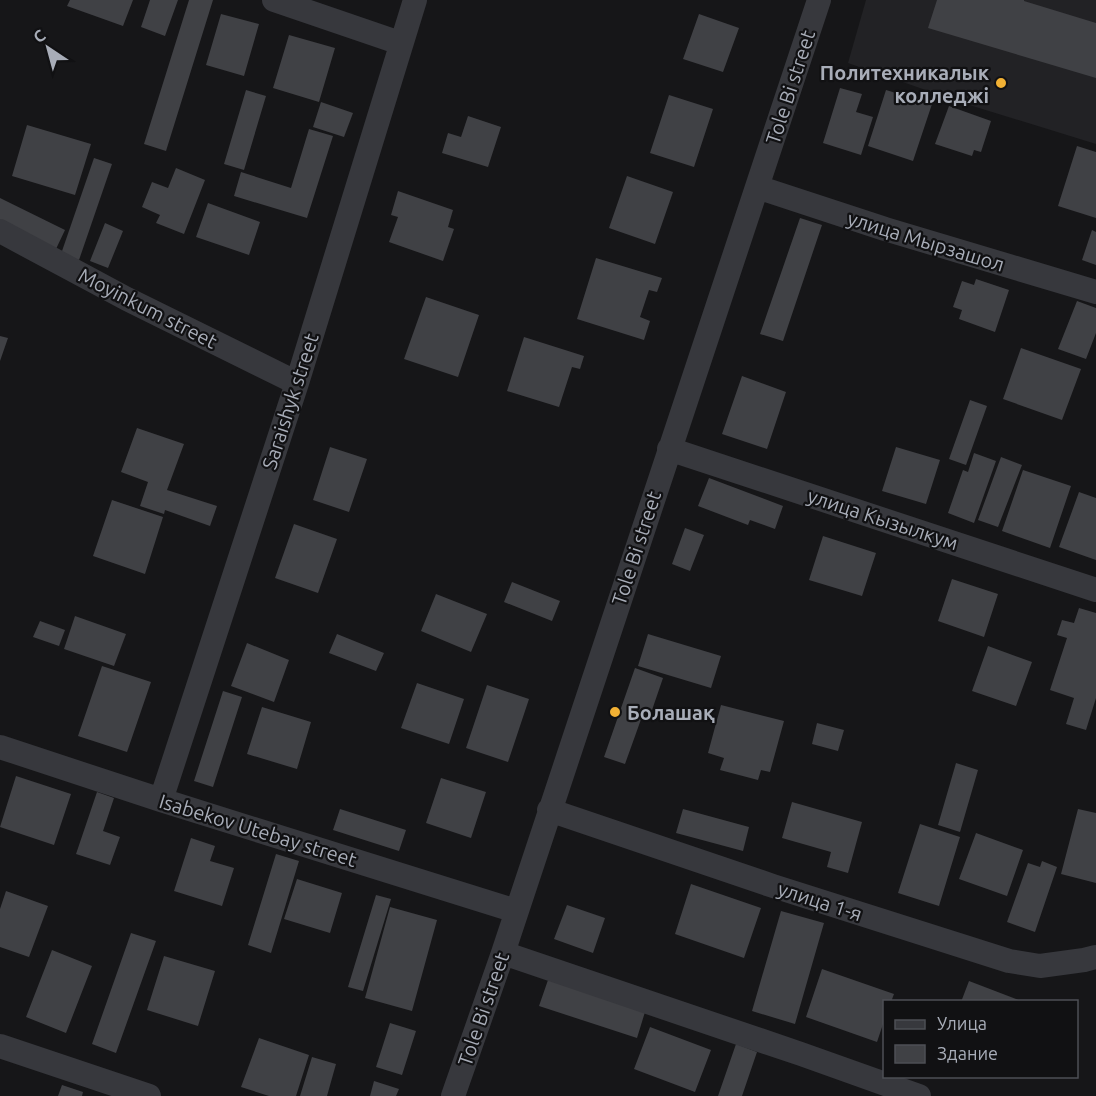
<svg xmlns="http://www.w3.org/2000/svg" width="1096" height="1096" font-family="Ubuntu,sans-serif">
  <style>
    .built { fill: #222225 }
    .building { fill: #404145 }
    .lines { fill: none; stroke-linecap: round; stroke-linejoin: round }
    .minor { stroke: #37383d; stroke-width: 24 }
    .poi-dot { fill: #f2b134; stroke: #111113; stroke-width: 2 }
    .labels { text-anchor: middle; dominant-baseline: central; stroke-width: 4.5; stroke-linejoin: round; paint-order: stroke }
    .poi-label { font-size: 20px; font-weight: bold; fill: #a8adb8; stroke: #111113; text-anchor: end }
    .street-label { font-size: 20px; fill: #a8adb8; stroke: #111113 }
  </style>
  <rect width="100%" height="100%" fill="#161618"/>
  <path class="built" d="M866,0H1096V144L963,103L848,63Z"/>
  <path class="building" d="M70,0H133L123,26L67,6Z
    M150,0H178L165,36L141,27Z
    M189,0H213L166,151L144,144Z
    M937,0H1024V1L1096,23V78L928,28Z
    M221,14L259,24L244,76L206,65Z
    M699,14L739,28L723,72L683,59Z
    M289,35L335,48L319,102L273,88Z
    M840,88L862,94L856,112L873,117L861,155L823,143Z
    M246,90L266,96L244,170L224,164Z
    M886,90L932,104L913,161L868,146Z
    M669,95L713,109L694,167L650,153Z
    M321,102L353,113L344,137L313,127Z
    M949,106L991,121L981,152L974,150L972,156L935,144Z
    M468,116L501,127L488,167L442,153L448,133L461,137Z
    M27,125L91,144L75,195L12,176Z
    M309,129L333,136L307,218L234,196L241,172L291,188Z
    M1077,146L1096,152V218L1058,206Z
    M94,158L112,164L79,260L61,254Z
    M176,168L205,180L184,234L156,223L160,215L142,207L152,182L168,188Z
    M627,176L673,192L655,244L609,228Z
    M398,191L453,210L448,227L454,229L443,261L389,242L398,217L391,215Z
    M0,198L65,230L56,249L0,221Z
    M208,203L260,222L249,255L196,237Z
    M800,218L822,225L783,341L760,334Z
    M105,223L123,231L108,268L90,261Z
    M1092,230L1096,232V265L1082,260Z
    M596,258L662,278L657,292L649,290L640,317L650,321L644,340L577,319Z
    M976,279L1009,290L995,332L959,319L962,310L953,307L962,281L974,285Z
    M426,297L479,315L458,377L404,359Z
    M1077,301L1096,308V333L1086,359L1058,349Z
    M0,336L8,338L0,361Z
    M524,337L584,356L580,369L572,367L559,407L507,391Z
    M1021,348L1081,369L1062,420L1003,399Z
    M742,376L786,392L767,449L722,434Z
    M970,400L987,406L966,465L949,459Z
    M137,428L184,444L167,490L217,506L210,526L165,510L164,514L140,506L148,482L121,472Z
    M330,447L367,459L349,512L313,500Z
    M896,447L940,460L926,504L882,491Z
    M974,453L996,461L974,523L948,513L963,470L968,472Z
    M1001,457L1022,465L998,527L978,520Z
    M1023,470L1071,486L1050,548L1002,531Z
    M709,478L783,506L775,529L750,520L748,525L698,506Z
    M1079,492L1096,498V560L1059,547Z
    M112,500L163,517L145,574L93,556Z
    M294,524L337,539L318,593L275,578Z
    M685,528L704,535L690,571L672,564Z
    M823,536L876,553L862,596L809,580Z
    M952,579L998,594L984,637L938,621Z
    M512,582L560,601L552,621L504,602Z
    M436,594L487,614L471,652L421,631Z
    M1079,608L1096,613V698L1086,730L1066,724L1074,698L1050,690L1067,638L1057,635L1062,620L1074,623Z
    M75,616L126,634L114,666L64,649Z
    M40,621L65,630L59,646L33,637Z
    M337,634L384,653L376,671L329,653Z
    M648,634L721,656L711,688L638,666Z
    M247,643L289,660L274,702L231,686Z
    M988,646L1032,662L1016,706L972,691Z
    M102,666L151,682L127,752L78,736Z
    M635,668L663,678L651,713L644,711L625,764L604,757Z
    M417,683L464,699L449,744L401,728Z
    M487,685L529,699L508,762L466,748Z
    M223,691L242,697L213,787L194,781Z
    M721,705L784,721L770,772L761,770L758,780L720,770L724,758L708,753Z
    M262,707L311,722L297,769L247,754Z
    M817,723L844,730L838,751L812,744Z
    M956,763L978,770L960,832L938,825Z
    M16,776L71,794L54,845L0,827Z
    M441,778L486,792L471,838L426,823Z
    M97,792L114,798L103,831L120,837L110,865L76,854Z
    M792,802L862,822L848,873L827,867L831,852L782,838Z
    M340,809L406,830L399,851L333,830Z
    M683,809L749,827L743,851L676,833Z
    M1078,809L1096,813V883L1061,874Z
    M920,824L960,837L939,906L898,893Z
    M976,833L1023,850L1007,896L959,879Z
    M191,838L215,846L210,861L234,868L222,906L174,891Z
    M276,854L299,861L271,953L248,945Z
    M1042,861L1057,867L1035,932L1007,922L1028,863L1040,867Z
    M297,879L342,893L330,933L284,919Z
    M691,884L761,908L744,958L675,934Z
    M6,891L48,906L29,957L0,947V909Z
    M376,895L391,899L363,991L348,987Z
    M567,905L605,918L593,953L554,939Z
    M390,907L437,920L412,1011L365,998Z
    M781,911L824,923L795,1024L752,1011Z
    M131,933L156,941L116,1053L92,1044Z
    M52,950L92,966L66,1033L26,1017Z
    M164,956L215,971L198,1026L147,1010Z
    M822,969L894,994L891,1002H884V1021L877,1042L806,1017Z
    M548,980L645,1012L637,1038L539,1006Z
    M969,981L1021,1001V1002H961Z
    M390,1023L416,1031L402,1075L376,1067Z
    M650,1027L711,1050L695,1092L634,1069Z
    M259,1038L309,1055L296,1096H269L241,1087Z
    M736,1044L757,1052L742,1096H718Z
    M312,1057L336,1064L327,1096H300Z
    M374,1081L399,1089L396,1096H370Z
    M62,1085L83,1092L82,1096H58Z"/>
  <g class="lines">
    <path class="minor" d="M274,0L400,43
      M757,187L885,229L1096,292
      M0,231L127,299L297,383
      M669,449L1096,590
      M0,747L161,800L516,911
      M161,800L297,383L415,0
      M549,810L773,886L1009,961L1040,966L1084,960L1096,957
      M503,953L801,1054L919,1096
      M0,1046L149,1096
      M453,1096L503,953L819,0"/>
  </g>
  <g class="poi-dot">
    <circle cx="1001" cy="83" r="6"/>
    <circle cx="615" cy="712" r="6"/>
  </g>
  <g class="labels">
    <g class="poi-label">
      <text x="989" y="72">Политехникалык<tspan x="989" dy="23">колледжі</tspan></text>
      <text x="627" y="712" text-anchor="start">Болашақ</text>
    </g>
    <g class="street-label">
      <text transform="translate(790 87) rotate(-72)">Tole Bi street</text>
      <text transform="translate(926 241) rotate(17)">улица Мырзашол</text>
      <text transform="translate(148 308) rotate(27)">Moyinkum street</text>
      <text transform="translate(290 401) rotate(-72)">Saraishyk street</text>
      <text transform="translate(883 519) rotate(18)">улица Кызылкум</text>
      <text transform="translate(636 548) rotate(-72)">Tole Bi street</text>
      <text transform="translate(258 830) rotate(17)">Isabekov Utebay street</text>
      <text transform="translate(820 901) rotate(18)">улица 1-я</text>
      <text transform="translate(483 1009) rotate(-71)">Tole Bi street</text>
    </g>
  </g>
  <rect x="883" y="1000" width="195" height="78" fill="#111113" stroke="#4d4f55" stroke-width="1.5"/>
  <rect x="895" y="1020" width="30" height="9" fill="#37383d" stroke="#4d4f55" stroke-width="1.5"/>
  <text x="937" y="1030" font-size="18" fill="#a8adb8">Улица</text>
  <rect x="895" y="1045" width="30" height="18" fill="#404145" stroke="#4d4f55" stroke-width="1.5"/>
  <text x="937" y="1060" font-size="18" fill="#a8adb8">Здание</text>
  <g transform="translate(48 48) rotate(324)" stroke="#111113" stroke-width="4.5" paint-order="stroke">
  <path d="M0-4.5L10 22L0 15L-10 22Z" fill="#a8adb8"/>
  <text y="-9" font-size="16" font-weight="bold" text-anchor="middle" fill="#a8adb8">С</text>
  </g>
</svg>
